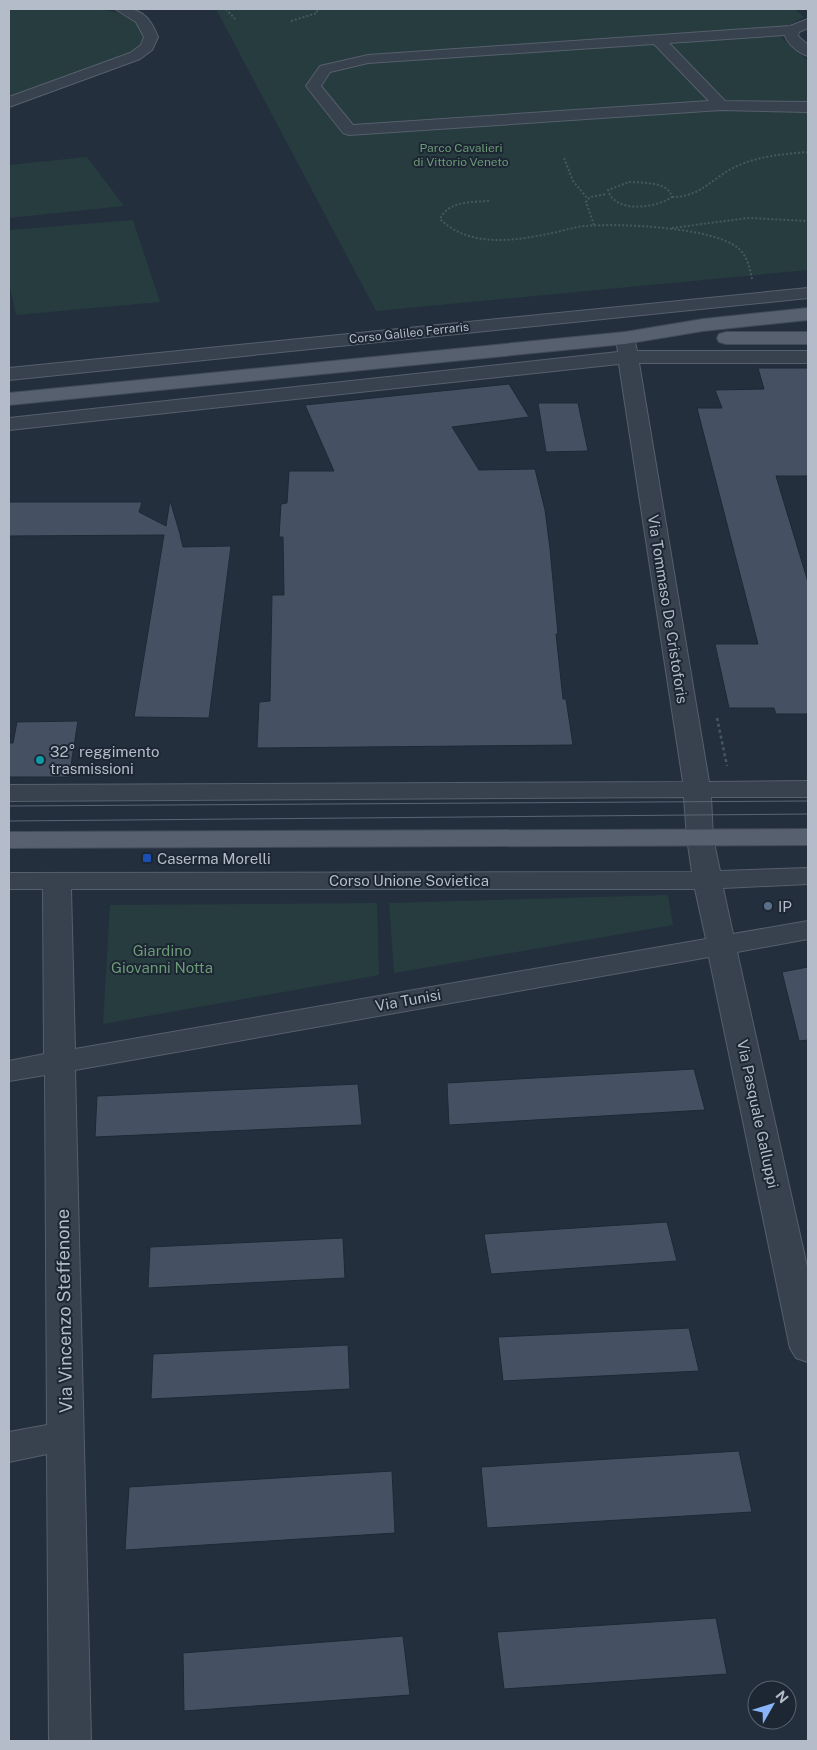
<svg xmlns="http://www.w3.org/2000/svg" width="817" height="1750" font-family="'Public Sans',sans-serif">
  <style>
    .green { fill: #263c3f }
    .building { fill: #455162; stroke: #1f2835 }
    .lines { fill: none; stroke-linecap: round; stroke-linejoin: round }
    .minor-casing { stroke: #565f6c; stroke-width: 2 }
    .major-casing { stroke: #414a57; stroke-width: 2 }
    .path-far1 { stroke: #44595c; stroke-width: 2; stroke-dasharray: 2 2; stroke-linecap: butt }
    .path { stroke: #44595c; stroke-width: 2.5; stroke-dasharray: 3 3; stroke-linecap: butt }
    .minor { fill: #38414e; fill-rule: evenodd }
    .major { fill: #56606e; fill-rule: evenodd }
    .tram { stroke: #5a6575; stroke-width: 1 }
    .culture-dot { fill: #0f9aa8; stroke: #1d2633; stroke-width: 2 }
    .transit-dot { fill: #1a4fb4; stroke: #1d2633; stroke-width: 2 }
    .service-dot { fill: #5c6f8a; stroke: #1d2633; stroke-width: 2 }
    .labels { text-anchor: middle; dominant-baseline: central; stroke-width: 4; stroke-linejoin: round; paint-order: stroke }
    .far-park-label { font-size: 12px; fill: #6b9a76; stroke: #1d2633 }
    .far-street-label { font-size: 12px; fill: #b4bcc9; stroke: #1d2633 }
    .street-label { font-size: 15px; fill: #b4bcc9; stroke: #1d2633 }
    .poi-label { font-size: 15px; fill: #b4bcc9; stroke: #1d2633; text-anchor: start }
    .park-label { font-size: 15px; fill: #6b9a76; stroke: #1d2633 }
    .near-street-label { font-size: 18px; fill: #b4bcc9; stroke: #1d2633 }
  </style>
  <rect width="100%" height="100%" fill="#242f3e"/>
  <path class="green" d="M9,9H99L118,13L135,21L145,38L141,46L121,58L9,101Z
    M216,9H794L804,17L779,30L781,37L808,61V270L376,311Z
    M87,157L124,206L9,218V165Z
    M133,220L160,302L16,315L9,282V230Z
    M668,895L673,925L394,973L389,903Z
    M377,903L379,975L103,1024L110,905Z"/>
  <path class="building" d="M758,368H808V476H776L808,582V714H776L774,708H729L715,644H758L697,408H722L715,390L764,389Z
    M509,384L529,417L452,427L479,470L535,469L545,510L550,549L558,634H556L563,699H566L573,745L257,748L259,702L270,701L272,595H284L283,537H279L281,504L287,503L289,471H334L305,405Z
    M538,403H578L588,451L546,452Z
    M170,500L180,534L182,535H180L183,547L231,546L209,718L134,717L164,535L9,536V502H142L139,512L166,526Z
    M78,721L69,777H9V743H13L17,722Z
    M808,967V1040L799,1041L782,972Z
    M694,1069L705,1110L449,1125L447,1083Z
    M358,1084L362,1125L95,1137L97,1096Z
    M667,1222L677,1261L491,1274L484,1234Z
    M343,1238L345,1278L148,1288L150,1247Z
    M689,1328L699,1371L503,1381L498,1337Z
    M348,1345L350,1389L151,1399L153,1354Z
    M739,1451L752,1512L487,1528L481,1467Z
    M392,1471L395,1533L125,1550L129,1487Z
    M716,1618L727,1674L504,1689L497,1632Z
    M403,1636L410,1695L184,1711L183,1653Z"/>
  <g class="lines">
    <defs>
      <path id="minor" d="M115,9C139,7 149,14 158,37L152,50L140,59L9,107V97L130,53L141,45L144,37L136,22Z
        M808,19V28L799,32L798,36L808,45V56C800,54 786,43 785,35L669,43L725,101L808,102V112L721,110L349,135L343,133L306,86L320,66L368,55L790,26ZM654,44L709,101L353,125L321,86L330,72L368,63Z
        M808,288V298L9,380V368Z
        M625,332L632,334L634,338L637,351H808V363H639L709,782L808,781V797H711L713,838L720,871L808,868V884L723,888L733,934L808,921V939L737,952L808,1271V1362L796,1358L790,1348L709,957L75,1070L91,1741H49L47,1454L9,1462V1432L47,1425L45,1075L9,1081V1061L44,1054L43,889H9V873L692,872L687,838L684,797L9,801V785L683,782L619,364L9,430V418L618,352L616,338L618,334ZM71,889H695L706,939L75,1049Z"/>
      <path id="major" d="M808,308V320L703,331L625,344L9,405V393L625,332L703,319Z
        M726,332H808V344H726L719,342L717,338L719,334Z
        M808,829V845L9,848V832Z"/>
    </defs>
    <use href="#minor" class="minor-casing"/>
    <use href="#major" class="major-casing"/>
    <path class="path-far1" d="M226,9L235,19
      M466,9H498
      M291,21L317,13V9
      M564,158L573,181L588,199
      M629,182C642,183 668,181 672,197C656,208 615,214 608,190Z
      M672,197C702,197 711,178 737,166C759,156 784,154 808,152
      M489,201C472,202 448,201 440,219C469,248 515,241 552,233C563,231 574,227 585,226C618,223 713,227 738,248C747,255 750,269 752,279
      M594,225L586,202L590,197L607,194
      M672,228L748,218L808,221"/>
    <path class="path" d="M717,718L727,766"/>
    <use href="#minor" class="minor"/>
    <use href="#major" class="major"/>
    <path class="tram" d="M9,806L808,801
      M9,821L808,814"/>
  </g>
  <circle class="culture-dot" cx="40" cy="760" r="5"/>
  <rect class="transit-dot" x="142" y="853" width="10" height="10" rx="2.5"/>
  <circle class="service-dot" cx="768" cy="906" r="5"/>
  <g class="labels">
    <g class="far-park-label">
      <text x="461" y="148">Parco Cavalieri<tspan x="461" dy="14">di Vittorio Veneto</tspan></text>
    </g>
    <g class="far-street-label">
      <text transform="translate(409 333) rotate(-6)">Corso Galileo Ferraris</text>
    </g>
    <g class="street-label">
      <text transform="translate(668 609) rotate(81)">Via Tommaso De Cristoforis</text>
      <text x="409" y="880">Corso Unione Sovietica</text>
      <text transform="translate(408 1000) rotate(-10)">Via Tunisi</text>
      <text transform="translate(758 1114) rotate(78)">Via Pasquale Galluppi</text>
    </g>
    <g class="poi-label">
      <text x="50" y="751">32° reggimento<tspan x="50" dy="17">trasmissioni</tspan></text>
      <text x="157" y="858">Caserma Morelli</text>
      <text x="778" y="906">IP</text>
    </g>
    <g class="park-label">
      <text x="162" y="950">Giardino<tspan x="162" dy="17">Giovanni Notta</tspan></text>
    </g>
    <g class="near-street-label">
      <text transform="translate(64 1311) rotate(-91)">Via Vincenzo Steffenone</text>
    </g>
  </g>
  <rect width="817" height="1750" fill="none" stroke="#b4bcc9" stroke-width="20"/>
  <g transform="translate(772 1705) rotate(51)"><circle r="24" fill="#1d2633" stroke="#59626f"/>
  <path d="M0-4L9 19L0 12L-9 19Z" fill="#8ab4f8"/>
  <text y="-8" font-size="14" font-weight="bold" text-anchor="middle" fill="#b4bcc9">N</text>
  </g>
</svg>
